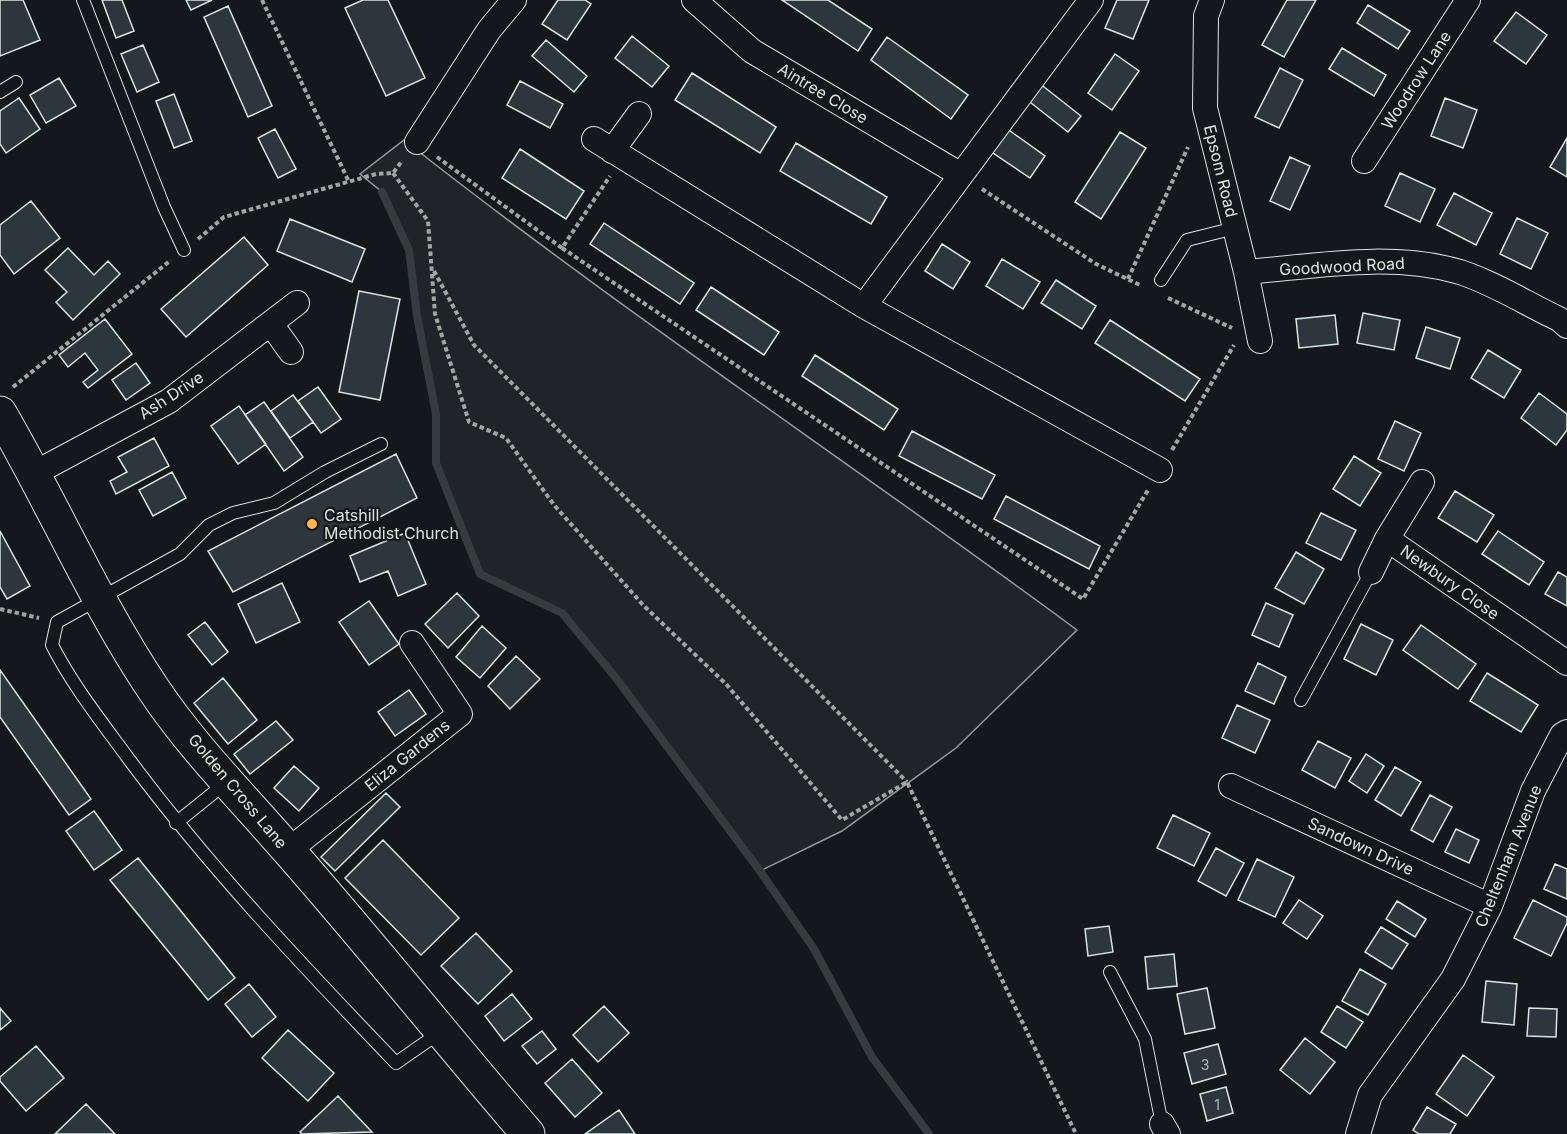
<svg xmlns="http://www.w3.org/2000/svg" width="1567" height="1134" font-family="Inter,sans-serif">
  <style>
    .green { fill: #202428; stroke: #939e99; stroke-width: 1.5 }
    .lines { fill: none; stroke-linecap: round; stroke-linejoin: round }
    .stream { stroke: #363b3e; stroke-width: 8 }
    .building { fill: #2c363c; stroke: #d8e6dc; stroke-width: 1.5 }
    .lane-casing { stroke: #d8e6dc; stroke-width: 14 }
    .street-casing { stroke: #d8e6dc; stroke-width: 26 }
    .secondary-casing { stroke: #d8e6dc; stroke-width: 35 }
    .path { stroke: #9da8a2; stroke-width: 4; stroke-dasharray: 4.5 3; stroke-linecap: butt }
    .lane { stroke: #14181c; stroke-width: 12 }
    .street { stroke: #14181c; stroke-width: 24 }
    .secondary { stroke: #14181c; stroke-width: 33 }
    .poi-dot { fill: #ffb74d; stroke: #14181c; stroke-width: 2 }
    .labels { text-anchor: middle; dominant-baseline: central; stroke-width: 4.5; stroke-linejoin: round; paint-order: stroke }
    .number-label { font-size: 14px; fill: #adbab4 }
    .street-label { font-size: 16px; fill: #d8e6dc; stroke: #14181c }
    .poi-label { font-size: 16px; fill: #d8e6dc; stroke: #14181c; text-anchor: start }
  </style>
  <rect width="100%" height="100%" fill="#14181c"/>
  <path class="green" d="M404,140C622,312 854,465 1077,630L956,748L842,831L760,871L616,678L562,613L480,574L436,463V414L417,316L409,250L382,192L360,174Z"/>
  <g class="lines">
    <path class="stream" d="M382,192L409,250L417,316L436,414V463L480,574L562,613L616,678L760,871L814,949L872,1057L929,1134"/>
  </g>
  <path class="building" d="M0,0H23L40,40L0,56Z
    M102,0H122L134,31L116,38Z
    M186,0H212L191,10Z
    M363,0H388L425,78L386,96L345,8Z
    M558,0H585L591,4L567,40L542,24Z
    M782,0H828L872,29L858,51Z
    M1117,0H1149L1133,39L1105,28Z
    M1287,0H1316L1284,57L1262,45Z
    M1368,5L1410,31L1398,49L1357,23Z
    M228,6L272,106L248,117L204,17Z
    M1516,12L1547,35L1526,64L1494,41Z
    M632,36L669,66L652,87L615,58Z
    M887,37L968,95L951,119L871,60Z
    M546,40L587,76L574,92L532,56Z
    M143,45L159,82L137,92L121,54Z
    M1342,48L1386,75L1374,96L1329,69Z
    M1115,54L1139,71L1112,110L1088,93Z
    M1280,68L1303,80L1279,128L1255,117Z
    M692,73L776,127L760,153L675,100Z
    M59,78L76,106L46,123L30,95Z
    M520,81L563,104L550,128L507,105Z
    M1039,83L1081,116L1068,132L1026,99Z
    M174,94L192,141L174,148L156,101Z
    M19,98L40,129L6,153L0,144V111Z
    M1445,98L1477,110L1463,148L1431,136Z
    M1006,128L1045,156L1030,178L990,151Z
    M275,129L296,169L278,178L258,138Z
    M1120,132L1146,148L1101,219L1075,202Z
    M1567,138V177L1550,167Z
    M796,143L887,197L871,224L780,171Z
    M520,149L584,191L566,219L502,178Z
    M1290,157L1310,166L1290,210L1270,201Z
    M1400,173L1435,189L1420,222L1385,206Z
    M1454,193L1492,213L1476,245L1437,225Z
    M31,201L60,238L14,274L0,255V225Z
    M1517,218L1548,233L1531,269L1500,254Z
    M290,219L365,249L352,282L277,251Z
    M604,223L694,283L680,304L590,244Z
    M244,237L268,265L186,337L161,309Z
    M942,244L970,262L953,289L925,271Z
    M68,248L94,275L108,261L120,274L73,320L56,302L67,292L45,270Z
    M1002,259L1040,282L1023,309L986,286Z
    M1056,280L1096,306L1082,329L1041,303Z
    M711,287L779,332L764,355L696,310Z
    M359,291L400,299L380,400L339,392Z
    M1363,313L1400,320L1394,350L1357,343Z
    M1335,315L1338,344L1299,348L1296,319Z
    M105,319L132,354L88,388L83,382L98,370L85,353L68,367L59,355Z
    M1110,320L1200,379L1185,401L1095,343Z
    M1426,327L1460,338L1450,369L1416,358Z
    M1488,350L1521,370L1504,398L1471,378Z
    M815,355L898,409L884,430L802,376Z
    M136,363L150,383L126,400L112,380Z
    M318,387L341,419L321,433L298,401Z
    M1539,393L1567,414V430L1556,445L1521,418Z
    M293,395L313,422L290,438L271,411Z
    M264,402L303,457L284,471L245,415Z
    M239,406L266,444L238,464L211,426Z
    M1395,421L1421,433L1404,471L1378,459Z
    M912,431L995,475L982,499L899,456Z
    M154,438L169,466L116,494L110,481L127,472L118,457Z
    M396,454L417,498L233,592L208,551Z
    M1354,456L1381,473L1360,506L1333,489Z
    M172,472L186,498L153,516L139,490Z
    M1455,491L1494,515L1477,542L1438,518Z
    M1006,496L1100,546L1089,569L994,519Z
    M1321,513L1356,530L1341,560L1306,543Z
    M0,531L30,586L7,599L0,587Z
    M1498,531L1544,562L1529,585L1482,554Z
    M405,533L426,584L398,596L388,571L360,582L350,556Z
    M1296,552L1324,569L1304,604L1275,588Z
    M1558,572L1567,577V606L1545,594Z
    M282,583L300,622L256,643L238,604Z
    M457,593L479,616L448,648L425,624Z
    M369,601L399,644L369,665L339,622Z
    M1266,603L1293,615L1279,647L1252,635Z
    M205,622L228,652L212,665L188,635Z
    M1361,624L1393,640L1376,675L1344,659Z
    M1421,625L1476,664L1458,689L1403,650Z
    M482,626L506,648L480,678L456,657Z
    M516,656L540,679L510,709L488,686Z
    M1258,663L1286,677L1274,704L1245,691Z
    M0,670L91,799L69,815L0,717Z
    M1487,673L1538,705L1521,732L1470,701Z
    M223,678L257,720L228,744L194,703Z
    M409,690L426,714L395,736L378,712Z
    M1237,705L1270,720L1255,753L1222,738Z
    M276,721L293,740L250,774L234,754Z
    M1318,741L1351,758L1335,788L1302,770Z
    M1366,754L1384,766L1367,793L1349,781Z
    M294,766L319,788L299,811L274,788Z
    M1395,767L1421,782L1401,816L1375,800Z
    M386,793L400,807L335,871L321,857Z
    M1430,795L1452,807L1433,842L1411,830Z
    M94,811L122,850L94,870L66,831Z
    M1173,815L1210,833L1194,866L1157,848Z
    M1456,829L1479,840L1469,863L1445,852Z
    M383,840L459,918L421,955L345,878Z
    M1216,848L1244,863L1226,896L1198,881Z
    M138,858L235,978L208,1000L110,880Z
    M1257,859L1294,877L1275,917L1238,900Z
    M1555,864L1567,869V899L1544,889Z
    M1299,900L1323,916L1307,939L1283,923Z
    M1533,900L1567,917V923L1551,956L1514,938Z
    M1397,901L1426,919L1415,937L1386,919Z
    M1109,926L1113,952L1088,956L1085,929Z
    M1381,927L1408,944L1392,969L1365,952Z
    M476,933L512,971L478,1004L441,966Z
    M1174,954L1177,986L1148,989L1145,957Z
    M1360,969L1386,984L1368,1015L1342,1001Z
    M1486,981L1517,984L1514,1025L1482,1022Z
    M249,984L276,1017L252,1037L225,1004Z
    M1207,988L1215,1028L1185,1034L1177,994Z
    M512,994L532,1019L504,1041L485,1016Z
    M604,1006L629,1033L598,1062L573,1035Z
    M1337,1006L1363,1022L1346,1048L1321,1032Z
    M0,1008L11,1021L0,1030Z
    M1529,1008L1557,1009L1556,1037L1527,1036Z
    M288,1030L334,1073L308,1101L262,1058Z
    M542,1031L556,1049L537,1064L522,1046Z
    M1305,1038L1335,1062L1310,1094L1280,1070Z
    M1218,1044L1226,1074L1192,1084L1184,1053Z
    M36,1046L64,1078L26,1111L0,1081V1077Z
    M1463,1055L1494,1077L1467,1116L1436,1094Z
    M572,1059L602,1093L575,1117L545,1083Z
    M1226,1087L1233,1113L1207,1121L1200,1094Z
    M338,1096L372,1132L302,1134L300,1132Z
    M86,1104L115,1134H55Z
    M1427,1107L1456,1124L1450,1134H1419L1413,1130Z
    M619,1110L635,1134H585Z"/>
  <g class="lines">
    <defs>
      <path id="lane" d="M83,0L164,207L184,250
        M0,92L16,82
        M1161,280L1187,240L1235,228
        M381,444L325,472L274,503L233,513L209,525L180,554L57,622L52,645C73,686 101,721 128,758C209,867 302,965 396,1063L439,1033
        M1301,700L1371,572
        M176,823L227,782
        M1110,972L1145,1039L1162,1124"/>
      <path id="street" d="M694,0L752,51L961,175
        M1212,0L1206,16L1205,108L1246,272L1260,341
        M594,139L864,306L1160,470
        M417,142L489,30L514,0
        M612,151L639,114
        M1364,161L1468,0
        M1246,272C1317,266 1391,252 1460,272C1494,283 1527,304 1559,319L1567,326
        M864,306L1091,0
        M271,324L291,352
        M35,473L169,401L297,303
        M1422,482L1387,539L1567,663
        M1371,572L1387,539
        M1231,786L1490,906
        M289,850L460,714L412,643
        M1162,1124L1168,1134
        M1358,1134L1370,1095L1453,979L1490,906L1533,791L1562,735L1567,732"/>
      <path id="secondary" d="M0,413C53,504 95,602 154,690C193,748 243,798 288,850C370,943 447,1040 528,1134"/>
    </defs>
    <use href="#lane" class="lane-casing"/>
    <use href="#street" class="street-casing"/>
    <use href="#secondary" class="secondary-casing"/>
    <path class="path" d="M262,0L349,182
      M437,157L562,248L610,176
      M393,173L428,221L435,314L469,422L506,438L554,505L644,606L726,684L842,820L907,782L1076,1134
      M982,189L1096,264L1142,286
      M198,239L224,217L376,174L393,173L402,161
      M562,248L1083,599L1148,490
      M434,271L474,345L907,782
      M1128,279L1188,147
      M1168,298L1232,328
      M13,387L171,260
      M1172,450L1234,345
      M0,609L39,618"/>
    <use href="#lane" class="lane"/>
    <use href="#street" class="street"/>
    <use href="#secondary" class="secondary"/>
  </g>
  <circle class="poi-dot" cx="312" cy="524" r="6"/>
  <g class="labels">
    <g class="number-label">
      <text x="1205" y="1064">3</text>
      <text x="1217" y="1104">1</text>
    </g>
    <g class="street-label">
      <text transform="translate(1416 80) rotate(-57)">Woodrow Lane</text>
      <text transform="translate(823 93) rotate(31)">Aintree Close</text>
      <text transform="translate(1221 171) rotate(76)">Epsom Road</text>
      <text transform="translate(1342 266) rotate(-3)">Goodwood Road</text>
      <text transform="translate(171 395) rotate(-33)">Ash Drive</text>
      <text transform="translate(1450 582) rotate(35)">Newbury Close</text>
      <text transform="translate(407 755) rotate(-39)">Eliza Gardens</text>
      <text transform="translate(238 791) rotate(50)">Golden Cross Lane</text>
      <text transform="translate(1361 846) rotate(25)">Sandown Drive</text>
      <text transform="translate(1508 856) rotate(-68)">Cheltenham Avenue</text>
    </g>
    <g class="poi-label">
      <text x="324" y="515">Catshill<tspan x="324" dy="18">Methodist Church</tspan></text>
    </g>
  </g>
</svg>
